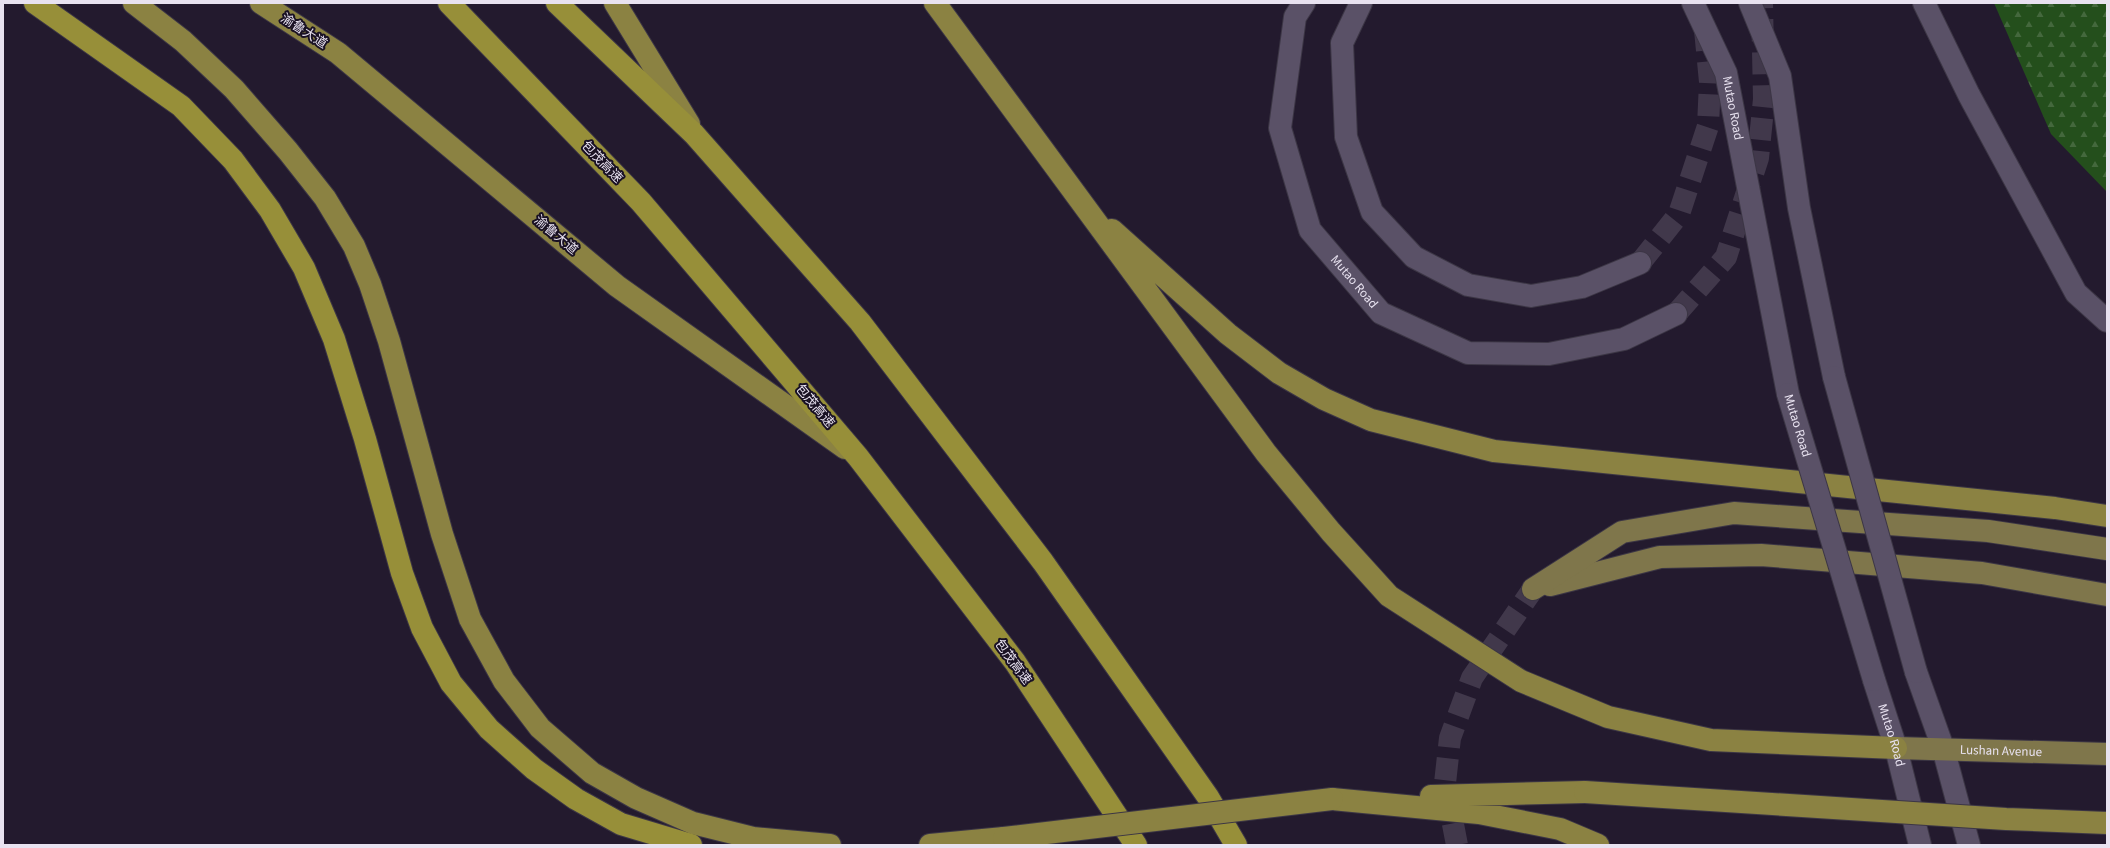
<svg xmlns="http://www.w3.org/2000/svg" width="2110" height="848" font-family="'Source Sans 3','Noto Sans SC',sans-serif">
  <style>
    .forest { fill: url(#forest-firs) }
    .lines { fill: none; stroke-linecap: round; stroke-linejoin: round }
    .tertiary-tunnel { stroke: #41384b; stroke-width: 22; stroke-dasharray: 22 11; stroke-linecap: butt }
    .primary-tunnel { stroke: #41384b; stroke-width: 22; stroke-dasharray: 22 11; stroke-linecap: butt }
    .tertiary-casing { stroke: #3c3645; stroke-width: 24 }
    .primary-casing { stroke: #3c3645; stroke-width: 24 }
    .trunk-casing { stroke: #3c3645; stroke-width: 24 }
    .motorway-casing { stroke: #3c3645; stroke-width: 24 }
    .tertiary { stroke: #5a5167; stroke-width: 22 }
    .primary { stroke: #7f764b; stroke-width: 22 }
    .trunk { stroke: #8b8242; stroke-width: 22 }
    .motorway { stroke: #978f39; stroke-width: 22 }
    .tertiary-bridge-casing { stroke: #3c3645; stroke-width: 24; stroke-linecap: butt }
    .trunk-bridge-casing { stroke: #3c3645; stroke-width: 24; stroke-linecap: butt }
    .tertiary-bridge { stroke: #5a5167; stroke-width: 22 }
    .trunk-bridge { stroke: #8b8242; stroke-width: 22 }
    .labels { text-anchor: middle; dominant-baseline: central; stroke-width: 4; stroke-linejoin: round; paint-order: stroke }
    .street-label { font-size: 13px; fill: #e8e2f0; stroke: #191124 }
  </style>
  <defs>
    <pattern id="forest-firs" width="22" height="20" patternUnits="userSpaceOnUse"><rect width="22" height="20" fill="#244f1c"/><path d="M5 1l3.5 6h-7zM16 11l3.5 6h-7z" fill="#44683d"/></pattern>
  </defs>
  <rect width="100%" height="100%" fill="#231a2e"/>
  <path class="forest" d="M1994,3H2107V192L2051,134Z"/>
  <g class="lines">
    <path class="tertiary-tunnel" d="M1640,263L1679,214L1708,126L1710,82L1705,30
      M1676,314L1726,257L1758,158L1764,99L1762,3"/>
    <path class="primary-tunnel" d="M1457,845L1445,783L1450,738L1472,678L1533,589"/>
    <defs>
      <g id="tertiary">
        <path id="s1" d="M1304,3L1295,17L1280,128L1310,230L1381,313L1468,353L1549,354L1624,339L1676,314"/>
        <path d="M1361,3L1342,43L1346,137L1372,212L1414,257L1468,285L1531,296L1582,287L1640,263"/>
        <path id="s2" d="M1693,3L1726,73L1788,394"/>
        <path d="M1750,3L1780,76L1799,208L1834,377"/>
        <path d="M1924,3L1969,95L2076,293L2107,321"/>
        <path d="M1916,672L1943,748L1969,845"/>
        <path id="s3" d="M1874,680L1896,748L1920,845"/>
      </g>
      <g id="primary">
        <path d="M1550,585L1660,557L1761,555L1982,573L2107,595"/>
        <path d="M1533,589L1622,532L1734,513L1988,531L2107,549"/>
        <path id="s4" d="M1896,748L2107,754"/>
      </g>
      <path id="trunk" d="M134,3L183,41L234,89L288,151L325,198L354,246L370,284L389,341L442,534L470,619L504,681L540,728L592,773L636,798L693,823L753,838L830,845
        M261,3L338,53L617,286L845,448
        M615,3L689,124
        M935,3L1266,453L1331,532L1389,596L1521,681L1608,717L1711,740L1896,748
        M1112,230L1228,334L1279,373L1324,399L1371,420L1494,451L2055,508L2107,516
        M1431,796L1585,792
        M1332,799L1479,813L1560,829L1598,845
        M930,845L1004,838"/>
      <path id="motorway" d="M35,3L181,106L233,160L270,210L304,268L334,339L365,439L402,573L422,628L451,683L489,729L534,769L576,799L621,824L691,845
        M449,3L641,202L858,457L1015,662L1136,845
        M557,3L694,134L860,322L1043,562L1208,797L1236,845"/>
    </defs>
    <use href="#tertiary" class="tertiary-casing"/>
    <use href="#primary" class="primary-casing"/>
    <use href="#trunk" class="trunk-casing"/>
    <use href="#motorway" class="motorway-casing"/>
    <use href="#tertiary" class="tertiary"/>
    <use href="#primary" class="primary"/>
    <use href="#trunk" class="trunk"/>
    <use href="#motorway" class="motorway"/>
    <defs>
      <g id="tertiary-bridge">
        <path d="M1834,377L1916,672"/>
        <path id="s5" d="M1788,394L1874,680"/>
      </g>
      <path id="trunk-bridge" d="M1585,792L2006,819L2107,823
        M1004,838L1332,799"/>
    </defs>
    <use href="#tertiary-bridge" class="tertiary-bridge-casing"/>
    <use href="#trunk-bridge" class="trunk-bridge-casing"/>
    <use href="#tertiary-bridge" class="tertiary-bridge"/>
    <use href="#trunk-bridge" class="trunk-bridge"/>
  </g>
  <g class="labels">
    <g class="street-label">
      <text transform="translate(304 31) rotate(33)">渝鲁大道</text>
      <text stroke="none"><textPath href="#s2" startOffset="113">Mutao Road</textPath></text>
      <text transform="translate(602 162) rotate(46)">包茂高速</text>
      <text transform="translate(556 235) rotate(40)">渝鲁大道</text>
      <text stroke="none"><textPath href="#s1" startOffset="303">Mutao Road</textPath></text>
      <text transform="translate(815 406) rotate(50)">包茂高速</text>
      <text stroke="none"><textPath href="#s5" startOffset="33">Mutao Road</textPath></text>
      <text transform="translate(1013 662) rotate(54)">包茂高速</text>
      <text stroke="none"><textPath href="#s3" startOffset="58">Mutao Road</textPath></text>
      <text stroke="none"><textPath href="#s4" startOffset="105">Lushan Avenue</textPath></text>
    </g>
  </g>
  <rect width="2110" height="848" fill="none" stroke="#e8e2f0" stroke-width="8"/>
</svg>
